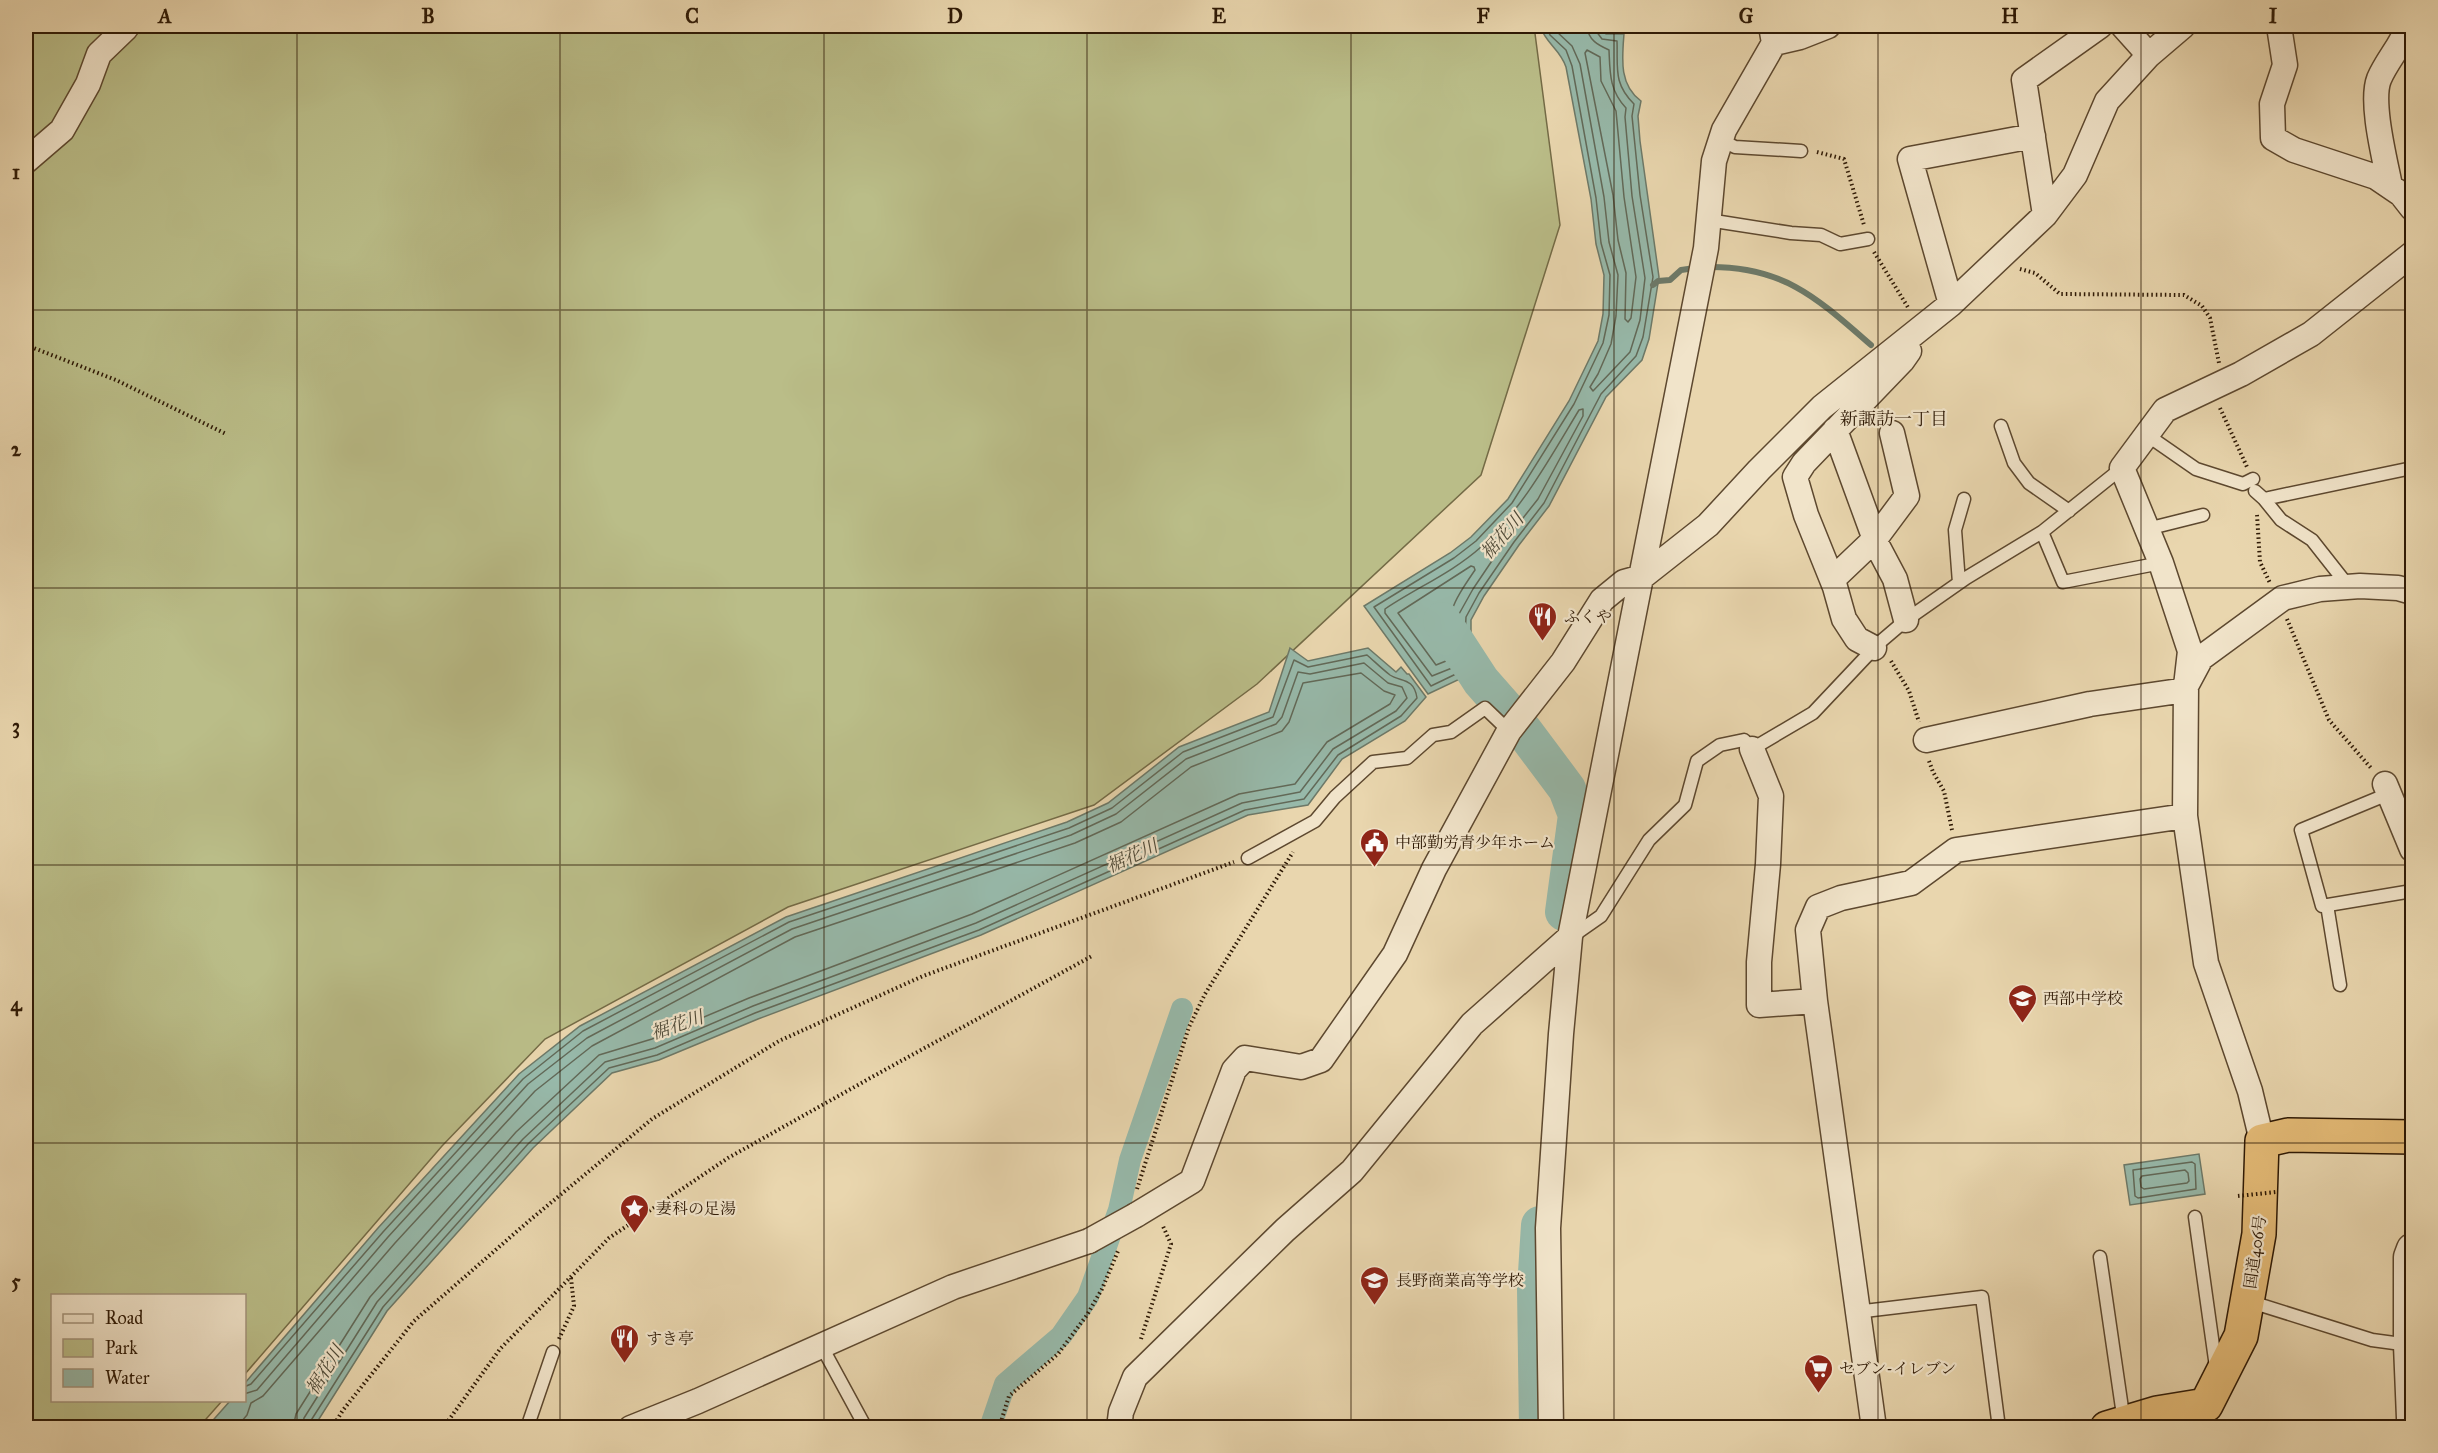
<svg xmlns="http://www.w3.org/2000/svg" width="2438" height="1453" font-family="'IM FELL Great Primer','Noto Serif JP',serif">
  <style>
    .green { fill: #babd88; stroke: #746b46; stroke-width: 1.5 }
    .water { fill: #97b9aa; stroke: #6d7968; stroke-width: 1.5 }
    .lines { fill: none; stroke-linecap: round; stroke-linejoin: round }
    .shore { stroke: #626958; stroke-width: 1.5 }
    .stream { stroke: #6d7968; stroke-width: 6 }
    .canal { stroke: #97b9aa; stroke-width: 22 }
    .river { stroke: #97b9aa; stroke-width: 38 }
    .service-casing { stroke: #5d482f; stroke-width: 15 }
    .minor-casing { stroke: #5d482f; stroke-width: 27 }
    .tertiary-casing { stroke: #5d482f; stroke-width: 33 }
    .trunk-casing { stroke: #2e1905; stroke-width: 36 }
    .path { stroke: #2e1905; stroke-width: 4; stroke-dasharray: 1.5 3; stroke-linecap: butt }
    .service { stroke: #f1e4ca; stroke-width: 12 }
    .minor { stroke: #f1e4ca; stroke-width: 24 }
    .tertiary { stroke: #f1e4ca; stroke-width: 30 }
    .trunk { stroke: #e4bb77; stroke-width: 33 }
    .minor-bridge-casing { stroke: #5d482f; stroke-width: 27; stroke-linecap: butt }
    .path-bridge { stroke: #2e1905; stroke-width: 4; stroke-dasharray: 1.5 3; stroke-linecap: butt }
    .minor-bridge { stroke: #f1e4ca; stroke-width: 24 }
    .grid { fill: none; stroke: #2e1905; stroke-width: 1.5; stroke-opacity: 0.55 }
    .labels { text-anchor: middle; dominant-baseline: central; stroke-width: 4.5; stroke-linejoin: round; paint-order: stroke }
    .poi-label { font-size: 16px; fill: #2e1905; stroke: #f1e4ca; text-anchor: start }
    .street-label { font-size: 16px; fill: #2e1905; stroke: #f1e4ca }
    .neighbourhood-label { font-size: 18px; fill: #2e1905; stroke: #f1e4ca }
    .water-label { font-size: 18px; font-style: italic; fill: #4e4937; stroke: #f1e4ca }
    .neatline { fill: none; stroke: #2e1905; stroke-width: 2 }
    .grid-label { font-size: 20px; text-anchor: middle; font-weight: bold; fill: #2e1905 }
  </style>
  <rect width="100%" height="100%" fill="#e9d6ae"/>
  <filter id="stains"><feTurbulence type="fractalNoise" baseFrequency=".00333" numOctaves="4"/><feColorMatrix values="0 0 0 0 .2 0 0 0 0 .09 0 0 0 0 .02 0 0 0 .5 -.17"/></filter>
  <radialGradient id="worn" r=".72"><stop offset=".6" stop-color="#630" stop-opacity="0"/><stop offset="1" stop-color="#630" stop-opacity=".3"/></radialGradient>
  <path class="green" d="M26,26H1534L1560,225L1481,475L1257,684L1094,805L788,907L545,1039L442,1146L245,1374L244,1296H52V1400L222,1401L199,1427H26Z"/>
  <path class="water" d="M1540,26H1599L1606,34H1624C1622,59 1619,85 1641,101L1638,116L1640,141L1659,277L1649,339L1642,360L1606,397L1549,506L1519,545L1484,596L1471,620V638L1475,657L1462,678L1428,694L1364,606L1450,553L1471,537L1508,499L1569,401L1598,341L1603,314L1604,275L1596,244L1591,199L1566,67C1560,49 1546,44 1540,26Z
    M1290,648L1308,661L1368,648L1396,672L1401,667L1407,674H1409L1426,697L1405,721L1342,759L1308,805L1248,815L981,935L758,1019L659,1060L612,1073L533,1148L387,1311L314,1427H207L230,1401L244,1400L245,1383L378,1228L519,1074L580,1026L786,917L1067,822L1108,803L1179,747L1269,712Z
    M2199,1154L2205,1194L2130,1205L2124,1165Z"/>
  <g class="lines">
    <path class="shore" d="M1546,26L1550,35L1566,50L1572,66L1596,198L1601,243L1610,275L1609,315L1603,343L1574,404L1512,503L1476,541L1454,558L1374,607L1431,686L1458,673L1468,657L1465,637L1466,617L1479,593L1514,542L1544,503L1601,394L1636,356L1643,337L1653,277L1640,195L1632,116L1634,104C1613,83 1618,68 1617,41L1602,39L1596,31L1595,26
      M1554,26L1556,31L1572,46L1580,64L1604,197L1609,242L1618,275L1616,316L1611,344L1598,374L1590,387L1593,391L1630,352L1640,320L1645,278L1632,196L1625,117L1626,108C1609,90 1610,72 1609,50C1598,45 1588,40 1587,26
      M1587,50L1600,57L1601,81L1616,111L1624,197L1636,277L1631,318L1628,322L1625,319L1626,273L1618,240L1613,195L1585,53Z
      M1583,409V416L1538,499L1508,537L1473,589L1459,614L1457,637L1460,656L1452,668L1432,676L1385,613V609C1416,588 1452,573 1481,547C1523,508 1550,458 1579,410Z
      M1471,566L1474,567L1475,570C1452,604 1446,612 1450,654L1446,661L1436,665L1398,613Z
      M2192,1162L2195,1164L2196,1189L2138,1198L2135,1196L2133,1170Z
      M2185,1170L2188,1173L2189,1181L2187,1183L2144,1189L2141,1187L2140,1179L2142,1176Z
      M244,1387L251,1384L383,1232L523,1079L583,1031L789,922L1069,828L1112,808L1183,752L1273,717L1294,660L1308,667L1367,655C1374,661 1382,669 1390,675C1400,682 1414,677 1417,698L1401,716L1338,755L1304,799L1245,810L979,930L755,1013L657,1055L609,1068L528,1144L383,1307L310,1422L309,1428
      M244,1394L257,1390L388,1237L528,1084L587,1038L792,929L1071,835L1116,814L1186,759L1276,724L1282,717L1298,672L1310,674L1364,663L1388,683L1402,687L1407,698L1396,711L1333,749L1300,792L1242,803L976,923L753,1006L655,1048L605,1062L523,1139L377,1302L304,1418L302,1428
      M236,1428L247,1415L251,1403L263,1396L395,1243L535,1091L592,1046L795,937L1075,843L1121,822L1191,767L1282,731L1289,722L1303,683L1361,673L1384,691L1395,695L1390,704L1327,742L1295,784L1239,794L972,914L749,998L652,1039L599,1055L516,1132L370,1297L296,1414L293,1428"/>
    <path class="stream" d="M1711,267C1785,267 1818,299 1871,345
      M1653,285L1658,281L1670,280L1681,270L1695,268"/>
    <path class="canal" d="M990,1428L1005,1384L1061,1336L1088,1297L1119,1210L1130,1160L1182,1009"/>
    <path class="river" d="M1442,621L1481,681L1510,714
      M1523,730L1567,789L1577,815L1564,912
      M1538,1428L1536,1289L1540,1225"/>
    <defs>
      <path id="service" d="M1721,140L1735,147L1801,151
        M1708,220L1791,233L1821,235L1840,244L1868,239
        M2001,426L2014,463L2029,483L2069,511
        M2147,435L2196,469L2243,484L2253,479
        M2255,491L2264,499L2412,468
        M2264,499L2281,520L2312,540L2349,587
        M2147,529L2203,515
        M2042,532L2063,582L2161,563
        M1959,583L1955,530L1964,499
        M2388,794L2301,830L2322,906L2412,891
        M1248,858L1315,821L1335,797L1373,762L1407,758L1433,735L1451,732L1485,708L1509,731
        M2327,905L2340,985
        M1571,937L1601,916L1649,840L1685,805L1697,761L1720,745L1744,740L1752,749L1813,713L1879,643L1906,620L1966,578L2042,532L2122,468
        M2195,1217L2216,1367
        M2100,1257L2124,1422
        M2248,1301L2372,1340L2409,1345
        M1856,1312L1982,1297L1999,1428
        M822,1347L866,1428
        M527,1428L553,1352"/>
      <path id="minor" d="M2123,26L2149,55
        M2279,26L2285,65L2272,104L2273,138L2294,150L2376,177L2401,194L2412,208
        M1774,43L1800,37L1828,26
        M26,161L62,130L88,84L99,54L126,28L125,26
        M2390,186C2385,160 2370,102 2379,79C2387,60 2402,45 2408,26
        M2045,215L2024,80L2100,26
        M1951,304L1910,159L2033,136
        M1835,430L1877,545L1895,579L1906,620
        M1833,579L1875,539L1907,496L1892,433
        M1874,648L1857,639L1844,619L1835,587L1806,515L1795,477L1804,463L1902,361L1909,351
        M1926,740L2090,704L2179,691L2186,686L2201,658L2283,598L2320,589L2360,586L2398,588L2412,592
        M1752,749L1771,796L1768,864L1759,962V1005L1815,1001
        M2385,784L2412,849
        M2262,1141L2250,1091L2206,963L2185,816L2186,686L2190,651L2161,563L2122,468L2165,410L2241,374L2311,334L2412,254
        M1136,1215L1192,1181L1234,1070L1245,1058L1301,1067L1321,1060L1395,954L1434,869L1509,731L1563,662L1602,600L1624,582L1642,577L1708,525L1759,470L1822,407L1951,304L2045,215L2075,175L2107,101L2149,55L2183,26
        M631,1428L698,1401L953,1287L1089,1241
        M1119,1428L1121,1412L1135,1377L1285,1230L1352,1171L1472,1024L1570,937
        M1551,1428L1548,1228L1561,1034L1570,937L1706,248L1714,161L1724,130L1774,43L1771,26
        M1874,1428L1815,1001L1808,930L1818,907L1841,898L1911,883L1956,850L2185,816"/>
      <path id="tertiary" d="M2412,1249L2409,1257V1345L2412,1418"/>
      <path id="trunk" d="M2107,1428L2157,1413L2206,1405L2241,1336L2259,1234L2262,1141L2288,1135L2412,1137"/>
    </defs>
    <use href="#service" class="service-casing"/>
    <use href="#minor" class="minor-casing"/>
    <use href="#tertiary" class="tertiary-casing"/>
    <use href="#trunk" class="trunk-casing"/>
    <path class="path" d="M1817,152L1844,159L1864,225
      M1874,252L1909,309
      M2020,269L2035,273L2060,294L2184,295L2202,306L2210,318L2219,363
      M26,345L116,380L226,434
      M2220,408L2247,467
      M2257,515L2260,562L2270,583
      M2287,619L2329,720L2371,768
      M1891,661L1909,691L1919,722
      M1929,761L1933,772L1944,791L1952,830
      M1137,1189L1189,1027L1205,994L1293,852
      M559,1339L574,1306L571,1278
      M1141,1339L1171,1244L1162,1224
      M332,1428L343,1410L414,1321L530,1220L652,1119L779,1041L923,976L1234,862
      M443,1428L500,1349L609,1238L728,1158L881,1072L1092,956
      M999,1428L1009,1396L1058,1354L1087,1315L1102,1289L1118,1251"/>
    <use href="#service" class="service"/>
    <use href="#minor" class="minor"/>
    <use href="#tertiary" class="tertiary"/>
    <use href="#trunk" class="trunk"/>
    <defs>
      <path id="minor-bridge" d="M1089,1241L1136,1215"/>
    </defs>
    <use href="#minor-bridge" class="minor-bridge-casing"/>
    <path class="path-bridge" d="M2238,1196L2276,1192"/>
    <use href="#minor-bridge" class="minor-bridge"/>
  </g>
  <path class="grid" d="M297,26V1428M560,26V1428M824,26V1428M1087,26V1428M1351,26V1428M1614,26V1428M1878,26V1428M2141,26V1428M26,310H2412M26,588H2412M26,865H2412M26,1143H2412"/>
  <defs>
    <symbol id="restaurant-pin" viewBox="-11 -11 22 30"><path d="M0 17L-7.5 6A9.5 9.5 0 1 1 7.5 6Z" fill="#8f2418" stroke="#f1e4ca"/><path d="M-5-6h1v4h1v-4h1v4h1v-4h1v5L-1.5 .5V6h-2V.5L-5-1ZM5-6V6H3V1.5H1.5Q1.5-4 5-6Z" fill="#fff"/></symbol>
    <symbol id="civic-pin" viewBox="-11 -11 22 30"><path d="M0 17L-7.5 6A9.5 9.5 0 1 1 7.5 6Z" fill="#8f2418" stroke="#f1e4ca"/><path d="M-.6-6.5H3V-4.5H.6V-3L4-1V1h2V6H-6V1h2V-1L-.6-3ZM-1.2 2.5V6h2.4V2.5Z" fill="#fff"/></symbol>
    <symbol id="school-pin" viewBox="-11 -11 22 30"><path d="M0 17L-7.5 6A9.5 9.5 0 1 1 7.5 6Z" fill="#8f2418" stroke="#f1e4ca"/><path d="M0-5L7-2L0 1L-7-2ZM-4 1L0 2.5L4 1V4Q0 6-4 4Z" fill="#fff"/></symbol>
    <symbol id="sight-pin" viewBox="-11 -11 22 30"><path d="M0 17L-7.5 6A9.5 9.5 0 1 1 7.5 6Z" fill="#8f2418" stroke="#f1e4ca"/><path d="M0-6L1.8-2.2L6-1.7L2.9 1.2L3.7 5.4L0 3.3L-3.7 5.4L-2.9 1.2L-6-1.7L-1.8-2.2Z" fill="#fff"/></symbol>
    <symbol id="supermarket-pin" viewBox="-11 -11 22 30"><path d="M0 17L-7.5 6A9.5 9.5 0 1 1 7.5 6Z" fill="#8f2418" stroke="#f1e4ca"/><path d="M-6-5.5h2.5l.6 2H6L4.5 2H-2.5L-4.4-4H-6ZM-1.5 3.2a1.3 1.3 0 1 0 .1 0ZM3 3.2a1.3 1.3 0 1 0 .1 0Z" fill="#fff"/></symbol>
  </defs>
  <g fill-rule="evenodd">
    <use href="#restaurant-pin" x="1526" y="600" width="33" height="45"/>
    <use href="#civic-pin" x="1358" y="826" width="33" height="45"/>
    <use href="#school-pin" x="2006" y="982" width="33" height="45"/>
    <use href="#sight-pin" x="618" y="1192" width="33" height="45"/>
    <use href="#school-pin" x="1358" y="1264" width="33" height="45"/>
    <use href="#restaurant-pin" x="608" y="1322" width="33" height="45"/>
    <use href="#supermarket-pin" x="1802" y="1352" width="33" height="45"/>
  </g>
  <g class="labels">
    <g class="poi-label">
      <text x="1564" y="616">ふくや</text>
      <text x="1395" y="842">中部勤労青少年ホーム</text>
      <text x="2043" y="998">西部中学校</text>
      <text x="656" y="1208">妻科の足湯</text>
      <text x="1396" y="1280">長野商業高等学校</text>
      <text x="646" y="1338">すき亭</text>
      <text x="1839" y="1368">セブン-イレブン</text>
    </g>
    <g class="street-label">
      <text transform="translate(2255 1252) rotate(-82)">国道406号</text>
    </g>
    <g class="neighbourhood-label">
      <text x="1894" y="419">新諏訪一丁目</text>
    </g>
    <g class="water-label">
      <text transform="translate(1502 536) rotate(-49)">裾花川</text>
      <text transform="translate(1132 856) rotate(-25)">裾花川</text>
      <text transform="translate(677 1025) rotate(-19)">裾花川</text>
      <text transform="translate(325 1370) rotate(-58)">裾花川</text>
    </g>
  </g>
  <rect width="2438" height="1453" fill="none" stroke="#e9d6ae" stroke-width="66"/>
  <rect x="51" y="1294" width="195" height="108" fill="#f1e4ca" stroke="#a3937b" stroke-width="1.5"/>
  <rect x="63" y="1314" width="30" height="9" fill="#f1e4ca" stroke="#a3937b" stroke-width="1.5"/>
  <text x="105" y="1324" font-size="18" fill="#2e1905">Road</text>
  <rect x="63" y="1339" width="30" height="18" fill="#babd88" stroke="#a3937b" stroke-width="1.5"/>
  <text x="105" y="1354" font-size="18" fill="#2e1905">Park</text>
  <rect x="63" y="1369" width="30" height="18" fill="#97b9aa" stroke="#a3937b" stroke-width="1.5"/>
  <text x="105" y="1384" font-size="18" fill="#2e1905">Water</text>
  <rect x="33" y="33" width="2372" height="1387" class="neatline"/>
  <g class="grid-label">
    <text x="165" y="23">A</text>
    <text x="428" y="23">B</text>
    <text x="692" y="23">C</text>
    <text x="955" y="23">D</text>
    <text x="1219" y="23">E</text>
    <text x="1483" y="23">F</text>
    <text x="1746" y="23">G</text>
    <text x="2010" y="23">H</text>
    <text x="2273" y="23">I</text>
    <text x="16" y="179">1</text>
    <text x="16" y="456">2</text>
    <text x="16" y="733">3</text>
    <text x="16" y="1011">4</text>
    <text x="16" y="1288">5</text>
  </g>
  <rect width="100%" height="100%" filter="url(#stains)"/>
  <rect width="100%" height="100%" fill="url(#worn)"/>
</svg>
